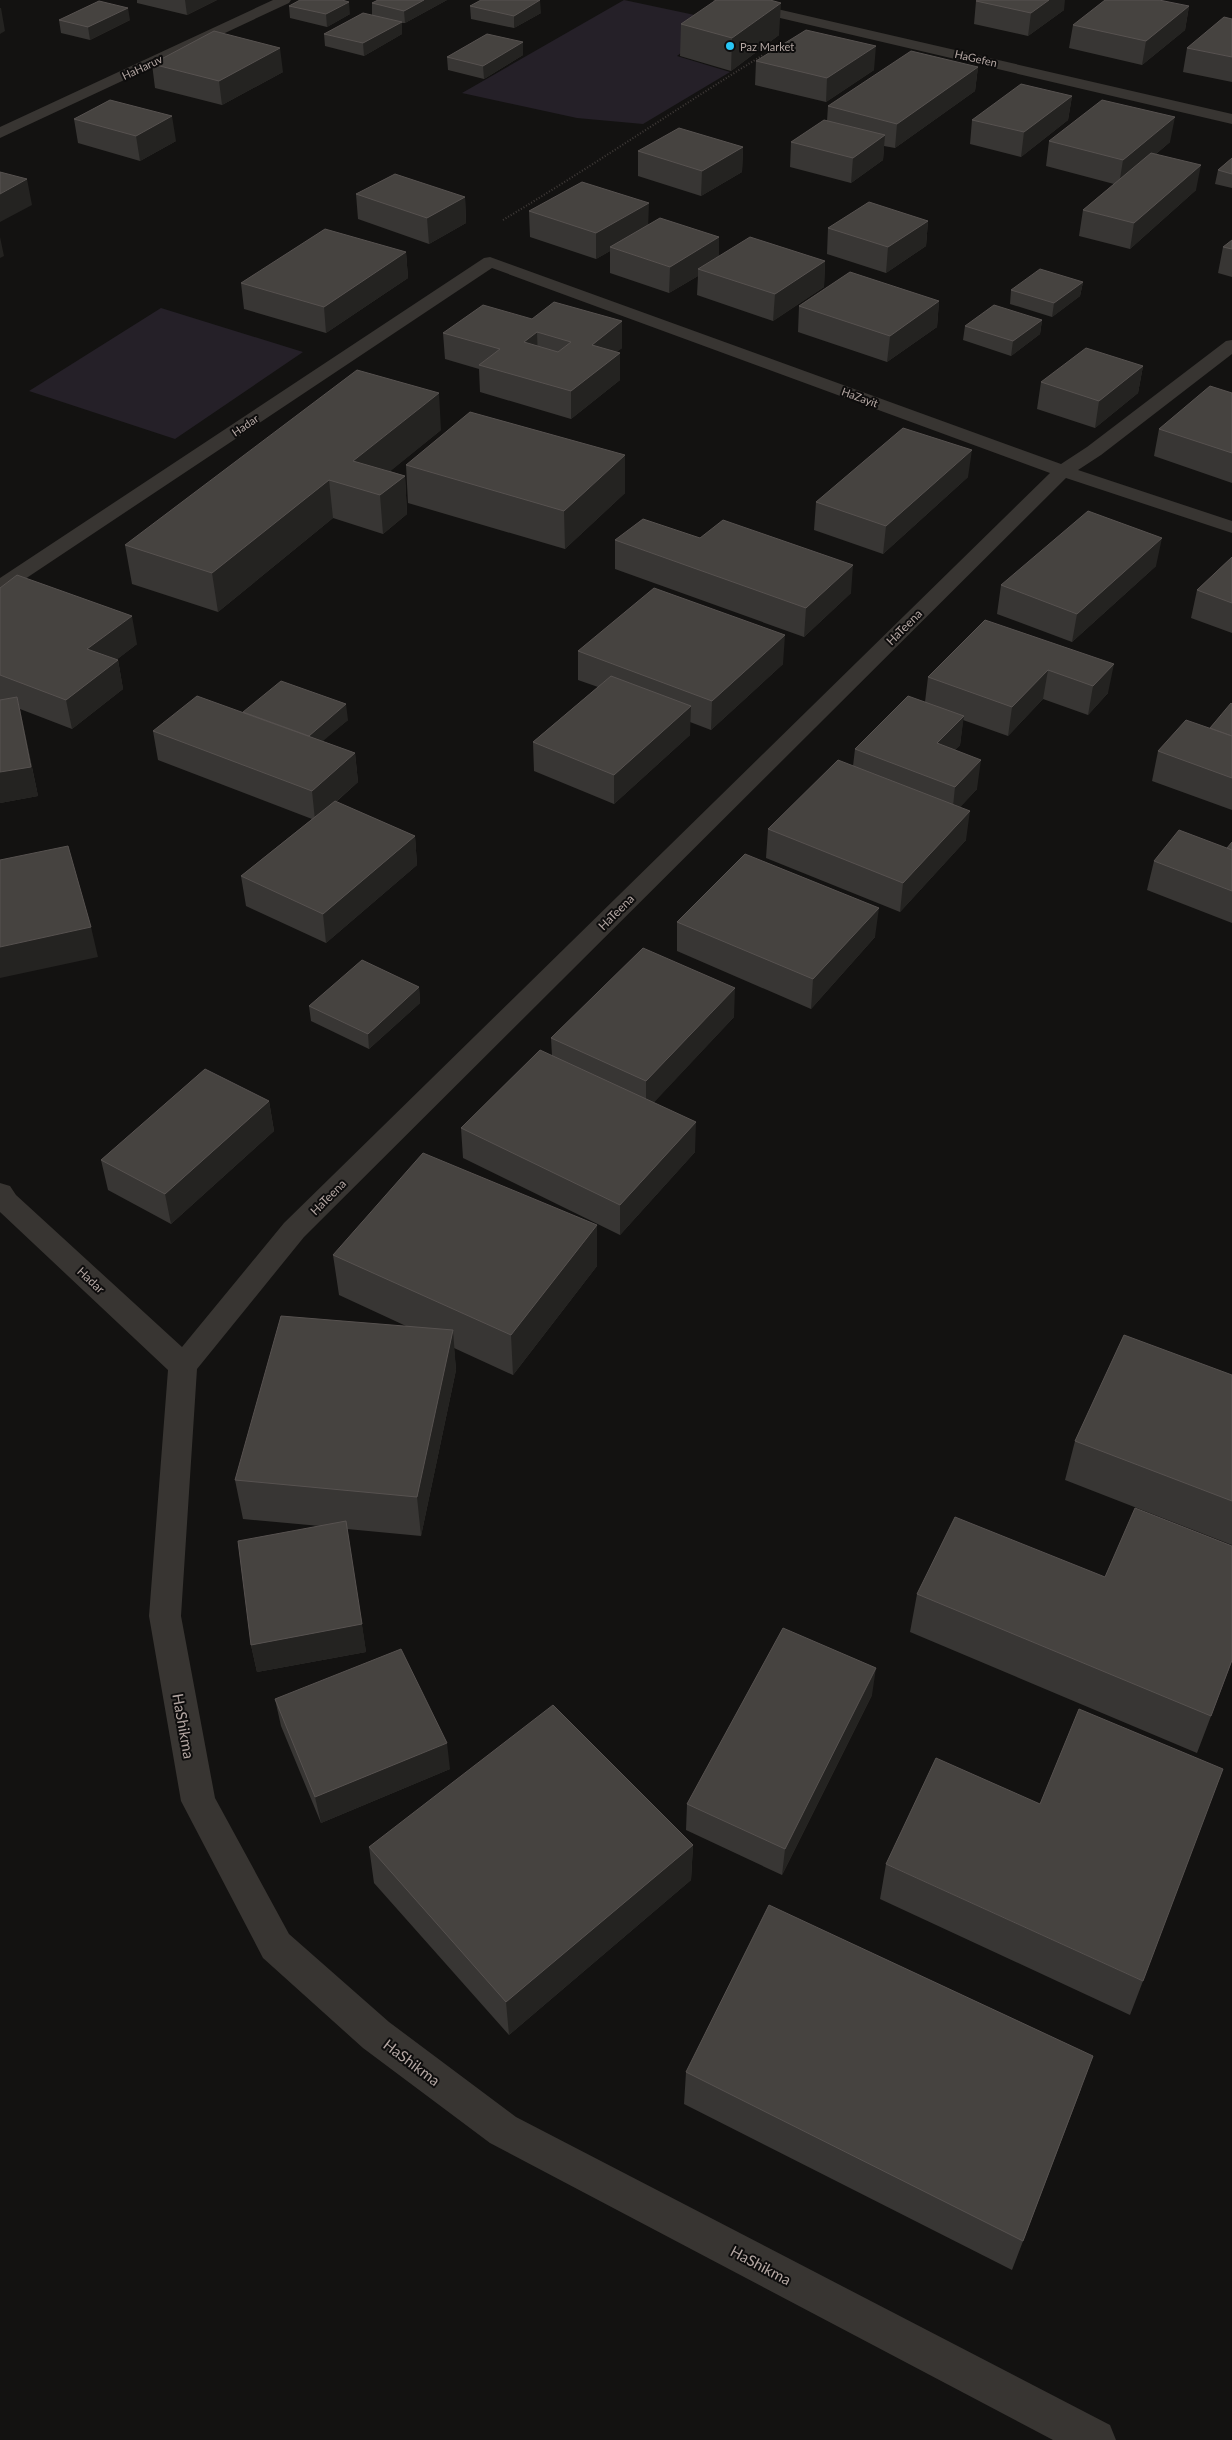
<svg xmlns="http://www.w3.org/2000/svg" width="1232" height="2440" font-family="Lato,sans-serif">
  <style>
    .green { fill: #252028 }
    .lines { fill: none; stroke-linecap: round; stroke-linejoin: round }
    .path { stroke: #3f3a38; stroke-width: 2; stroke-dasharray: 1 2; stroke-linecap: butt }
    .street { fill: #383532; fill-rule: evenodd }
    .wall { fill: #383634 }
    .shaded-wall { fill: #242321 }
    .building { fill: #464340; stroke: #575250; fill-rule: evenodd }
    .poi-dot { fill: #28c6f5; stroke: #0e0d0d; stroke-width: 2 }
    .labels { text-anchor: middle; dominant-baseline: central; stroke-width: 4; stroke-linejoin: round; paint-order: stroke }
    .far-poi-label { font-size: 11px; fill: #b4a7a3; stroke: #0e0d0d; text-anchor: start }
    .far-street-label { font-size: 11px; fill: #b4a7a3; stroke: #0e0d0d }
    .street-label { font-size: 12px; fill: #b4a7a3; stroke: #0e0d0d }
    .near-street-label { font-size: 15px; fill: #b4a7a3; stroke: #0e0d0d }
  </style>
  <rect width="100%" height="100%" fill="#131211"/>
  <path class="green" d="M624,0L723,21L677,56L730,72L643,124L577,118L462,93Z
    M161,308L303,352L175,439L29,391Z"/>
  <g class="lines">
    <path class="path" d="M503,220C591,167 676,109 763,55"/>
    <path class="street" d="M273,0H291L289,3L0,138V127Z
      M713,0H738L1232,114V124L720,4Z
      M490,257L1061,464L1087,447L1226,341L1232,340V354L1101,455L1078,470L1232,521V533L1066,478L304,1237L197,1369L181,1616L215,1798L289,1934L389,2022L516,2117L1110,2425L1116,2440H1053L490,2143L363,2048L263,1958L181,1801L149,1616L168,1370L0,1212V1183L10,1186L16,1195L182,1347L284,1223L1050,473L492,268L7,591L0,593V578L484,258Z"/>
  </g>
  <path class="wall" d="M137,0H217L187,15L137,3Z
    M447,0L405,23H402V34L364,56L325,46L324,34L372,15V3Z
    M976,1L1064,10L1028,36L974,24Z
    M289,6L350,14L327,27L290,18Z
    M470,6L541,13L514,28L471,19Z
    M1189,6L1185,30L1142,65L1069,48L1073,25Z
    M1232,19V82L1183,72L1187,48Z
    M59,20H130L90,40L61,33Z
    M681,24L779,35L731,71L680,56Z
    M523,42V55L484,79L448,70L447,57Z
    M756,61L874,70L826,102L755,85Z
    M152,64L283,72L222,105L155,88Z
    M978,67L975,91L895,148L884,146L883,160L851,183L790,167L791,142L827,121L828,106Z
    M1072,96L1068,120L1021,157L970,144L972,120Z
    M74,119L176,141L140,161L78,143Z
    M1049,141L1170,142L1156,154L1196,190L1130,249L1079,236L1083,210L1114,184L1046,166Z
    M743,147L742,172L701,196L638,176V151Z
    M1232,158V188L1215,184L1218,170Z
    M356,194L465,197L466,223L429,244L358,219Z
    M529,211L648,225L719,256L825,261L824,287L773,321L697,295L698,276L669,293L610,273V251L596,259L530,237Z
    M928,221L926,246L886,273L827,254L828,228Z
    M1232,240V277L1218,273L1223,247Z
    M406,252L408,278L326,333L244,309L241,283Z
    M1083,282L1080,296L1052,317L1010,304L1011,290Z
    M939,301L937,327L887,362L798,332L799,306Z
    M532,319L622,321V348L616,352L620,353V380L571,419L480,392L479,369L445,359L443,333Z
    M1042,320L1040,334L1011,356L963,340L965,326Z
    M1143,366L1138,393L1095,428L1037,409L1041,382Z
    M1232,393V483L1154,456L1159,429Z
    M441,430L390,471L405,476L407,514L383,534L333,518L218,612L132,584L125,545Z
    M406,465L625,493L565,549L408,503Z
    M968,477L883,554L814,530L816,502Z
    M700,538L851,593L804,637L615,569V540Z
    M1232,557V633L1191,618L1197,590Z
    M1156,566L1072,642L997,614L1001,585Z
    M0,588L137,644L116,660H118L123,689L72,729L20,709L38,796L0,803Z
    M985,620L1108,693L1088,715L1043,699L1008,736L963,720L960,745L955,750L977,789L960,807L966,840L900,912L766,858L768,829L853,766L855,749L925,702L928,677Z
    M578,651L783,664L711,730L690,722V735L614,804L534,771L533,742L598,687L578,680Z
    M1232,704V810L1152,781L1158,751L1210,728Z
    M243,712L348,720L322,741L355,753L358,782L336,802L415,836L417,865L326,943L246,906L241,876L312,819L158,760L153,731Z
    M1232,842V923L1147,890L1154,861L1227,848Z
    M677,922L875,937L811,1009L677,951Z
    M419,987L420,1003L369,1049L311,1021L309,1006Z
    M734,1017L653,1103L695,1152L620,1235L463,1158L461,1128L552,1056L551,1038Z
    M269,1101L274,1131L171,1224L108,1190L101,1160Z
    M597,1225V1266L513,1375L454,1348L456,1370L421,1536L347,1529L366,1652L257,1672L251,1645L320,1526L243,1519L235,1480L406,1326L339,1295L333,1255Z
    M1232,1375V1545L1065,1480L1075,1441Z
    M1232,1546V1661L1197,1753L910,1632L917,1594L1105,1577Z
    M872,1695L782,1875L686,1830L687,1804Z
    M275,1699L450,1769L321,1823L281,1726Z
    M693,1845L691,1880L509,2035L374,1883L369,1847Z
    M886,1864L1143,1981L1130,2015L880,1899Z
    M686,2072L1081,2089L1012,2270L684,2104Z"/>
  <path class="shaded-wall" d="M185,0H217L187,15Z
    M424,0H447L405,23L404,11Z
    M540,0L541,13L514,28V16Z
    M1049,0H1065L1064,10L1028,36L1031,13Z
    M349,2L350,14L327,27L326,14Z
    M781,3L779,35L731,71L732,38Z
    M1189,6L1185,30L1142,65L1146,41Z
    M0,8H1L5,31L0,34Z
    M128,8L130,20L90,40L88,27Z
    M402,22V34L364,56L363,43Z
    M523,42V55L484,79L483,66Z
    M876,46L874,70L826,102L827,78Z
    M280,48L283,72L222,105L219,81Z
    M978,67L975,91L895,148L897,124Z
    M1072,96L1068,120L1021,157L1024,132Z
    M172,116L176,141L140,161L136,136Z
    M1175,117L1170,142L1119,185L1123,160Z
    M885,135L883,160L851,183L853,158Z
    M743,147L742,172L701,196L702,171Z
    M1201,165L1196,190L1130,249L1134,223Z
    M27,179L32,205L0,222V194Z
    M465,197L466,223L429,244L427,218Z
    M649,203L648,229L610,247V251L596,259V233Z
    M928,221L926,246L886,273L888,247Z
    M0,237L4,256L0,258Z
    M719,237V263L698,269V276L669,293L670,267Z
    M406,252L408,278L326,333L324,307Z
    M825,261L824,287L773,321L775,294Z
    M1083,282L1080,296L1052,317L1054,303Z
    M939,301L937,327L887,362L890,336Z
    M1042,320L1040,334L1011,356L1013,341Z
    M622,321V348L592,372V345Z
    M537,332L538,359L524,342Z
    M620,353V380L571,419V391Z
    M1143,366L1138,393L1095,428L1099,401Z
    M439,393L441,430L366,491L353,461Z
    M972,450L968,477L883,554L886,526Z
    M625,455V493L565,549L564,511Z
    M405,476L407,514L383,534L380,495Z
    M329,480L333,518L218,612L212,573Z
    M1162,538L1156,566L1072,642L1077,614Z
    M853,565L851,593L804,637L806,608Z
    M132,616L137,644L93,678L87,649Z
    M785,635L783,664L711,730L712,701Z
    M118,660L123,689L72,729L66,700Z
    M1114,664L1108,693L1088,715L1093,686Z
    M1048,670L1043,699L1008,736L1012,707Z
    M17,697L38,796L0,803V772Z
    M346,704L348,720L310,752L308,737Z
    M691,706L690,735L614,804V775Z
    M964,716L960,745L934,772L937,743Z
    M355,753L358,782L315,820L312,791Z
    M981,760L977,789L952,816L955,787Z
    M970,811L966,840L900,912L903,883Z
    M415,836L417,865L326,943L323,914Z
    M879,908L875,937L811,1009L813,979Z
    M91,927L98,957L0,978V947Z
    M419,987L420,1003L369,1049L368,1034Z
    M735,988L734,1017L646,1111V1081Z
    M269,1101L274,1131L171,1224L165,1194Z
    M696,1122L695,1152L620,1235V1205Z
    M597,1225V1266L513,1375L511,1335Z
    M453,1330L456,1370L421,1536L417,1497Z
    M362,1624L366,1652L257,1672L251,1645Z
    M876,1668L872,1695L782,1875L785,1849Z
    M447,1743L450,1769L321,1823L315,1797Z
    M693,1845L691,1880L509,2035L506,2002Z"/>
  <path class="building" d="M300,0H342L349,2L326,14L289,6Z
    M378,0H424L404,11L372,3Z
    M481,0H540L514,16L470,6Z
    M716,0H770L781,3L732,38L681,24Z
    M978,0H1049L1031,13L976,1Z
    M1105,0H1159L1189,6L1146,41L1073,25Z
    M99,1L128,8L88,27L59,20Z
    M363,13L402,22L363,43L324,34Z
    M1224,17L1232,19V57L1187,48Z
    M806,30L876,46L827,78L756,61Z
    M214,31L280,48L219,81L152,64Z
    M487,34L523,42L483,66L447,57Z
    M911,51L978,67L897,124L828,106Z
    M1021,84L1072,96L1024,132L972,120Z
    M110,100L172,116L136,136L74,119Z
    M1102,100L1175,117L1123,160L1049,141Z
    M824,120L885,135L853,158L791,142Z
    M679,128L743,147L702,171L638,151Z
    M1151,153L1201,165L1134,223L1083,210Z
    M1232,158V174L1218,170Z
    M0,172L27,179L0,194Z
    M395,174L465,197L427,218L356,194Z
    M582,182L649,203L596,233L529,211Z
    M869,202L928,221L888,247L828,228Z
    M660,218L719,237L670,267L610,247Z
    M325,229L406,252L324,307L241,283Z
    M750,237L825,261L775,294L698,269Z
    M1232,240V249L1223,247Z
    M1040,269L1083,282L1054,303L1011,290Z
    M850,272L939,301L890,336L799,306Z
    M554,302L622,321L592,345L620,353L571,391L479,365L500,349L443,333L483,305L532,319ZM537,332L571,342L558,352L524,342Z
    M994,305L1042,320L1013,341L965,326Z
    M1086,348L1143,366L1099,401L1041,382Z
    M357,370L439,393L353,461L405,476L380,495L329,480L212,573L125,545Z
    M1210,386L1232,393V453L1159,429Z
    M470,412L625,455L564,511L406,465Z
    M903,428L972,450L886,526L816,502Z
    M1088,511L1162,538L1077,614L1001,585Z
    M643,519L700,538L723,520L853,565L806,608L615,540Z
    M1232,557V603L1197,590Z
    M17,575L132,616L87,649L118,660L66,700L0,675V588Z
    M654,588L785,635L712,701L578,651Z
    M985,620L1114,664L1093,686L1048,670L1012,707L928,677Z
    M611,676L691,706L614,775L533,742Z
    M281,681L346,704L309,736L243,712Z
    M197,696L355,753L312,791L153,731Z
    M908,696L964,716L937,743L981,760L955,787L855,749Z
    M17,697L31,767L0,772V700Z
    M1231,703L1232,704V736L1210,728Z
    M1186,720L1232,736V778L1158,751Z
    M838,760L970,811L903,883L768,829Z
    M335,801L415,836L323,914L241,876Z
    M1179,830L1232,850V891L1154,861Z
    M1232,842V850L1227,848Z
    M68,846L91,927L0,947V860Z
    M745,854L879,908L813,979L677,922Z
    M643,948L735,988L646,1081L551,1038Z
    M362,960L419,987L368,1034L309,1006Z
    M540,1050L696,1122L620,1205L461,1128Z
    M205,1069L269,1101L165,1194L101,1160Z
    M423,1153L597,1225L511,1335L333,1255Z
    M281,1316L453,1330L417,1497L235,1480Z
    M1124,1335L1232,1375V1501L1075,1441Z
    M1135,1508L1232,1546V1660L1211,1716L917,1594L955,1517L1105,1577Z
    M346,1521L362,1624L251,1645L238,1541Z
    M783,1628L876,1668L785,1849L687,1804Z
    M401,1649L447,1743L315,1797L275,1699Z
    M553,1705L693,1845L506,2002L369,1847Z
    M1079,1709L1223,1769L1143,1981L886,1864L936,1758L1040,1804Z
    M769,1905L1093,2056L1023,2241L686,2072Z"/>
  <circle class="poi-dot" cx="730" cy="46" r="5"/>
  <g class="labels">
    <g class="far-poi-label">
      <text x="740" y="46">Paz Market</text>
    </g>
    <g class="far-street-label">
      <text transform="translate(976 58) rotate(13)">HaGefen</text>
      <text transform="translate(142 67) rotate(-25)">HaHaruv</text>
      <text transform="translate(860 397) rotate(20)">HaZayit</text>
      <text transform="translate(245 425) rotate(-34)">Hadar</text>
    </g>
    <g class="street-label">
      <text transform="translate(904 627) rotate(-45)">HaTeena</text>
      <text transform="translate(616 912) rotate(-45)">HaTeena</text>
      <text transform="translate(328 1197) rotate(-45)">HaTeena</text>
      <text transform="translate(91 1280) rotate(43)">Hadar</text>
    </g>
    <g class="near-street-label">
      <text transform="translate(184 1726) rotate(80)">HaShikma</text>
      <text transform="translate(412 2062) rotate(37)">HaShikma</text>
      <text transform="translate(761 2265) rotate(28)">HaShikma</text>
    </g>
  </g>
</svg>
